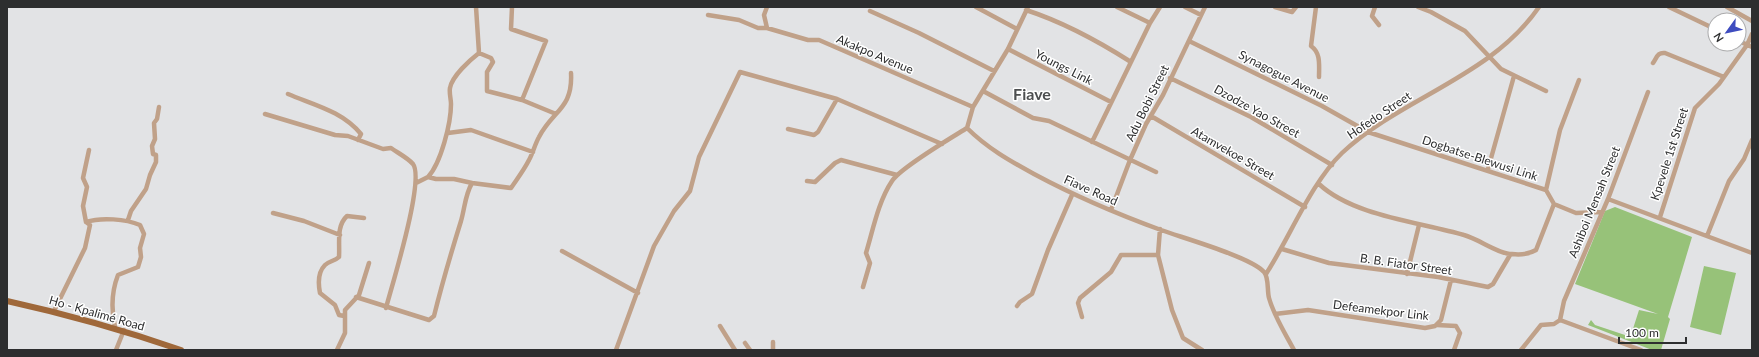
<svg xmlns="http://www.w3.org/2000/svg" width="1759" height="357" font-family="Lato,sans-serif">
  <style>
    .green { fill: #97c279 }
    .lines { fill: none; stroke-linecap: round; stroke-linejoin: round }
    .minor { stroke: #c0a189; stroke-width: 4.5 }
    .major { stroke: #9f683a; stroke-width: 6 }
    .labels { text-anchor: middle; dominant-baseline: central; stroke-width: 3; stroke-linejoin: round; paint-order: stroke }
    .street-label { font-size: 12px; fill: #2d2e2f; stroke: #fff }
    .district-label { font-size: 16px; font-weight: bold; fill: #4d4f50; stroke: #fff }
  </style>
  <rect width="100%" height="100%" fill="#e2e3e5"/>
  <path class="green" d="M1615,207L1692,237L1668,317L1670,319L1661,350H1652L1588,325L1591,320L1595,325L1628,336L1631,335L1639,310L1658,314L1575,284L1605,211Z
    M1704,266L1736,273L1721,335L1690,327Z"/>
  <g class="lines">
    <path class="minor" d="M976,7L1017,29
      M1028,7L1008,49L973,107L967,128C987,148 1010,161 1034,174C1075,196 1117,214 1161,230C1183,238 1251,257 1264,272C1269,277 1267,291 1269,298C1274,316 1285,333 1294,350
      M1117,7L1150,23
      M1185,7L1201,15
      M1275,7L1292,12L1296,7
      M1316,7L1311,46C1321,53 1319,65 1319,77
      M1375,7L1372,16L1379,25
      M1418,7L1431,12L1465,31L1501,69L1546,91
      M1669,7L1715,29
      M1727,7L1752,21
      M1026,10C1063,22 1098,41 1131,62
      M870,11L919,33L994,71
      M708,15L739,20L758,28H767L808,40H819L973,107
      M767,28L764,15L767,7
      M1189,41L1322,106L1368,132L1546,190L1554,204L1576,213L1602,212
      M1739,41L1752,47
      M1008,49L1111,102
      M479,53L491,58L493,62L487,72V91L522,100L546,41L511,29L512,7
      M1653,63C1657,57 1658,52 1665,53L1724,77
      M1170,78L1251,117L1332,165
      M983,91L1033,118L1049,121L1156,172
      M288,94C314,105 342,111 361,134L358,140
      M522,100L556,114
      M265,114L335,135L348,136L383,149L391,148C398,153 408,158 413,164C425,180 392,285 386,308
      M1151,116L1305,207
      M788,129L814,135L818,132L837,99
      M448,133L471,130L533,152
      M1092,142L1150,23L1160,7
      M1488,169L1514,76
      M428,177C441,163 451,123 451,104C451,99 449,93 450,88C452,76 470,60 479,53L476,7
      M807,181L815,182L835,163L841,160L897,175
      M416,183L428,177L436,179H454L472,183
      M1319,184C1353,216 1420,222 1464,235C1479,239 1498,254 1512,254C1520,255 1529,254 1536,250L1554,204
      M1546,190L1560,130L1579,80
      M1608,199L1752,253
      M1111,210L1130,160L1146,124L1163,95L1205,7
      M273,213L304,221L340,235
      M1660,217L1695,108L1719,84L1747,45L1752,34
      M128,220L131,211L146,189L150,175L156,162V155L153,154L152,146L155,139L154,123L157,119L159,107
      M86,222C101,217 126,219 140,225L144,234L140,248L141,257L138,267L118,275C111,293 111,309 115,327
      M1160,229L1158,255L1172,310L1183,338L1202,350
      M1707,236L1729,181L1744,159L1752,140
      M1282,249L1329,263L1438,277L1488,287L1493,284L1510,255
      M562,251L638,293
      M1266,274C1290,237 1311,183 1342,153C1402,97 1491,77 1539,7
      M1407,274L1419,225
      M863,287L870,263L866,253C873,230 878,202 892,181C900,168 951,138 967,128
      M356,297L429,320L434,316C442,284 451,253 461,221C465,207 465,195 472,183L511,188C517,179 524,170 529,160C533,153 535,144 539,137C553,110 573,109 571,73
      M1017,306L1020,302L1032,294L1048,250L1072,195
      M54,311L85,248L90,225L86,222L83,206L87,187L83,178L89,150
      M1275,314L1308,310L1425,328L1435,326L1441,320L1451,280
      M344,316L339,315L335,305L320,293C318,283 318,272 325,265C329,261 335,261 339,257C340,243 336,226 347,216L364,218
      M1082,317L1078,303L1080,298L1111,272L1121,255H1158
      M1560,320L1564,301L1608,199L1648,92
      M1560,320L1641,350
      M1437,325L1456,326L1460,333L1454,350
      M720,326L735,350
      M773,342V350
      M745,343L750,350
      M116,350L124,330
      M337,350L345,333V310L359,295L369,263
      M616,350L654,246L674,211L690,191L699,157L740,72L837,99L942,144
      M1521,350L1541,325L1554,324L1560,320"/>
    <path class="major" d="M7,301C66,314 123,330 181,350"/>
  </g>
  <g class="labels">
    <g class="street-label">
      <text transform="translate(875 54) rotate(23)">Akakpo Avenue</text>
      <text transform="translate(1064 67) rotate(27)">Youngs Link</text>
      <text transform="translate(1284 76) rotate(27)">Synagogue Avenue</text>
      <text transform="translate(1147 103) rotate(-64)">Adu Bobi Street</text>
      <text transform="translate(1257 111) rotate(29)">Dzodze Yao Street</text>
      <text transform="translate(1379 115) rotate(-34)">Hofedo Street</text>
      <text transform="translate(1233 153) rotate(30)">Atamvekoe Street</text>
      <text transform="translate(1669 154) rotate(-72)">Kpevele 1st Street</text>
      <text transform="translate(1480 158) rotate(18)">Dogbatse-Blewusi Link</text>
      <text transform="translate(1091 190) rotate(24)">Fiave Road</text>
      <text transform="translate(1594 202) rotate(-68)">Ashiboi Mensah Street</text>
      <text transform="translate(1406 264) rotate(8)">B. B. Fiator Street</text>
      <text transform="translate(1381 310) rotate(7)">Defeamekpor Link</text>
      <text transform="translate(97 313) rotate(16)">Ho - Kpalimé Road</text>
    </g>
    <g class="district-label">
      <text x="1032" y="93">Fiave</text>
    </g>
  </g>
  <rect width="1759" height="357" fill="none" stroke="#2d2e2f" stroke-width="16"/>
  <g transform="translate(1727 32) rotate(237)"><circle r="19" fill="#ffffff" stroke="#ababac"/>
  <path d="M0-3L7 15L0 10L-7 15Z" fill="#3e4cbf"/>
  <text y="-6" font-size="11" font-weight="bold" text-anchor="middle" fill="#2d2e2f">N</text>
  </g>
  <path d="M1619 337v6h67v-6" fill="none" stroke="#2d2e2f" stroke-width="2"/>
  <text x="1625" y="337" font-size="12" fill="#2d2e2f" stroke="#ffffff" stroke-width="3" paint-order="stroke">100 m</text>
</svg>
